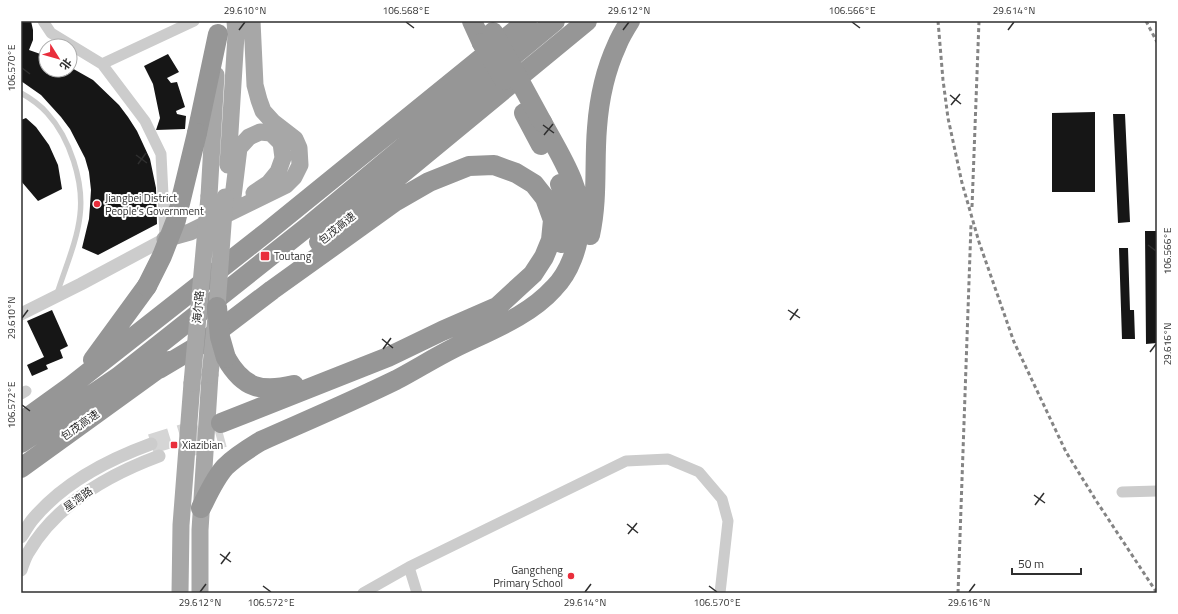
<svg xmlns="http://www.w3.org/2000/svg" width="1178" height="614" font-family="'Titillium Web','Noto Sans SC',sans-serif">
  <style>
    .building { fill: #161616 }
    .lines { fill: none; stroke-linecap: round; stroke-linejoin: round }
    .motorway-tunnel { stroke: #d5d5d5; stroke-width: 20; stroke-dasharray: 20 10; stroke-linecap: butt }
    .service { stroke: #ccc; stroke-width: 5.5 }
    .minor { stroke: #ccc; stroke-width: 11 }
    .tertiary { stroke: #ccc; stroke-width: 13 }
    .primary { stroke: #a7a7a7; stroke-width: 17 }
    .motorway { stroke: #969696; stroke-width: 20 }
    .rail { stroke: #848484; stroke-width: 3; stroke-dasharray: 4 3; stroke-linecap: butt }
    .primary-bridge { stroke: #a7a7a7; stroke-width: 17 }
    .motorway-bridge { stroke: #969696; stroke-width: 20 }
    .ticks { fill: none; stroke: #2f2f2f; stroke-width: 1.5 }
    .poi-dot { fill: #e92e3c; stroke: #fff; stroke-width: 1.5 }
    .labels { text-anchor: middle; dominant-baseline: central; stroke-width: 4; stroke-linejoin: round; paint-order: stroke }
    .poi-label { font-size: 11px; fill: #2f2f2f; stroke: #fff; text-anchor: start }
    .street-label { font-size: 11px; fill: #2f2f2f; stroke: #fff }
    .neatline { fill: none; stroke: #2f2f2f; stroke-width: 1.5 }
    .ticks-label { font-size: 10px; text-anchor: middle; fill: #2f2f2f }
  </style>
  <rect width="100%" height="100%" fill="#fff"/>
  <path class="building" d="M21,21H31L33,30V40L29,50L46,56V70H70V67L93,80L119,105L128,117L137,131L150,159L156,188L157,224L98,255L82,248L89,219L90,206L91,190L89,172L85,158L70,129L61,117L41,95L21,81Z
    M168,54L179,72L167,78L171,83L177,82L185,107L176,111L177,114L186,116L185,129L156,130L160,118L153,84L144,66Z
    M1095,112V192H1052V113Z
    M1113,114H1125L1130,222L1118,223Z
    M26,118L36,127L49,145L58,165L62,189L38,201L21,181V120Z
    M1145,231H1157V343L1146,344Z
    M1119,248H1128L1130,310H1134L1135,339H1122Z
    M52,310L68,346L60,350L63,358L46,365L48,369L32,376L27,365L44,357L27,321Z"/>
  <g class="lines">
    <path class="motorway-tunnel" d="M151,444L206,427
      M188,447L224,437"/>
    <path class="service" d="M21,93C30,98 40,105 47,113C70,138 84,182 80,215C77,242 65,268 57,294"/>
    <path class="minor" d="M43,21L51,33L102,64L194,21
      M102,64L145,121L161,154L165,236
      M21,394L26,391
      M1122,492L1157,491
      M409,567L417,593
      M363,593L409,567L626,461L668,459L699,472L722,499L728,521L720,593"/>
    <path class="tertiary" d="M21,314L81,284L165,239
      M21,537C25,531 28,525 33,519C63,483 107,460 151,444
      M21,570C23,564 25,558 28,553C56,504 108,475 159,456"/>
    <path class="primary" d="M228,165L236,35L235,21
      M209,196L216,75
      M233,197L239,148L249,137L260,132L271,133L281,143L283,158L278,172L269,183L254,193
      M165,239L190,232L286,185L294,177L300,165L299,148L295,139L273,122L263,111L259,100L255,85L252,21
      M180,593L181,525L192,383
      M200,593V530L210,375"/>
    <path class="motorway" d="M472,21L482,43
      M524,113L541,145
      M197,133L218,34
      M560,184C569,203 565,224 562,243
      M590,235C598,199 594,163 597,128C599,100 605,71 617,45C620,37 625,29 630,21
      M319,242L587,21
      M226,358C243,388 261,393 294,385
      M93,360L147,286
      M159,369L201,344L272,290L396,201L429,182L469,166L494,165L516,173L534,184L545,198L553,220L551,240L544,257L533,274L497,307L442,331L388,357L221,423
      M21,422L71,386L267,232L527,21
      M21,443L118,377L170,336L311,224L555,21
      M21,468L169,361
      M201,508C208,494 215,478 225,467C236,456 248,449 261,441C306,421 351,402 396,380C415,370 434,358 454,348C488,331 528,317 554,288C570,272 578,247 580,225C584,190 558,152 542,122"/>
    <path class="rail" d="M938,21L943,80L948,118L962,183L979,242L1014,342L1066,452L1097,502L1157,593
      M1146,21L1157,42
      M972,207L979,21
      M958,593L971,225"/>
    <path class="primary-bridge" d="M210,375L217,307L225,197
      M192,383L209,196"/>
    <path class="motorway-bridge" d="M493,32L542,122
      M482,43L504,80
      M147,286L162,256L176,220L197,133
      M217,307L220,337L226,358"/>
  </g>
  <path class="ticks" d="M406,22L414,28M852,22L860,28M239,30L245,22M623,30L629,22M1008,30L1014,22M22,68L30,74M950,95L961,104M951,105L960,94M543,125L554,133M544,135L553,124M136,155L147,163M138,164L146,153M1148,245L1156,251M788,310L800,318M22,318L28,310M790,320L798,309M382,339L393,348M383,349L391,338M1150,352L1156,344M22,405L30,411M1034,495L1045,503M1035,505L1044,493M627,524L638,533M628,534L637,523M220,554L231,562M221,564L230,552M263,586L271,592M709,586L717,592M200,592L206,584M585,592L591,584M969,592L975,584"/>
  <g class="poi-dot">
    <circle cx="97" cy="204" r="4"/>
    <rect x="260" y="251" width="10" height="10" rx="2"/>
    <rect x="170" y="441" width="8" height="8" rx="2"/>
    <circle cx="571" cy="576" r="4"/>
  </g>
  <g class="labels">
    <g class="poi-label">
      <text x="105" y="198">Jiangbei District<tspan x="105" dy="13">People’s Government</tspan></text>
      <text x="274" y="256">Toutang</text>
      <text x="182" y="445">Xiazibian</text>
      <text x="563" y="570" text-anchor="end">Gangcheng<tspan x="563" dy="13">Primary School</tspan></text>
    </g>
    <g class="street-label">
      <text transform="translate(337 228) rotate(-39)">包茂高速</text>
      <text transform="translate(198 307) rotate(-85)">海尔路</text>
      <text transform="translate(80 425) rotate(-35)">包茂高速</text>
      <text transform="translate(78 499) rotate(-36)">星湾路</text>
    </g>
  </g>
  <rect width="1178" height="614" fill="none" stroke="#ffffff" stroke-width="44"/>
  <g transform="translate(58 58) rotate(127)"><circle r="19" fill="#ffffff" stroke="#acacac"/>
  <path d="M0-3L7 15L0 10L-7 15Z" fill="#e92e3c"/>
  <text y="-6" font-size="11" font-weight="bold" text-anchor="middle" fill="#2f2f2f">北</text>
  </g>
  <path d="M1012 568v6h69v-6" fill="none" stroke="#2f2f2f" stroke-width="2"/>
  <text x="1018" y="568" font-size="12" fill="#2f2f2f" stroke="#ffffff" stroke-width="3" paint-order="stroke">50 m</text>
  <rect x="22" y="22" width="1134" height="570" class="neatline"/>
  <g class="ticks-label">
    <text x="245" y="14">29.610°N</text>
    <text x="406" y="14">106.568°E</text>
    <text x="629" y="14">29.612°N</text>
    <text x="852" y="14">106.566°E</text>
    <text x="1014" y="14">29.614°N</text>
    <text transform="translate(11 68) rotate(-90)" y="4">106.570°E</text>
    <text transform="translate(1167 251) rotate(-90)" y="4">106.566°E</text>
    <text transform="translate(11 318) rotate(-90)" y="4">29.610°N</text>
    <text transform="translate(1167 344) rotate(-90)" y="4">29.616°N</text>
    <text transform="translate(11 405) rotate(-90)" y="4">106.572°E</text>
    <text x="200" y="606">29.612°N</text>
    <text x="271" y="606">106.572°E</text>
    <text x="585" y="606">29.614°N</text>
    <text x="717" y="606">106.570°E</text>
    <text x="969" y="606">29.616°N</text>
  </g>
</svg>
